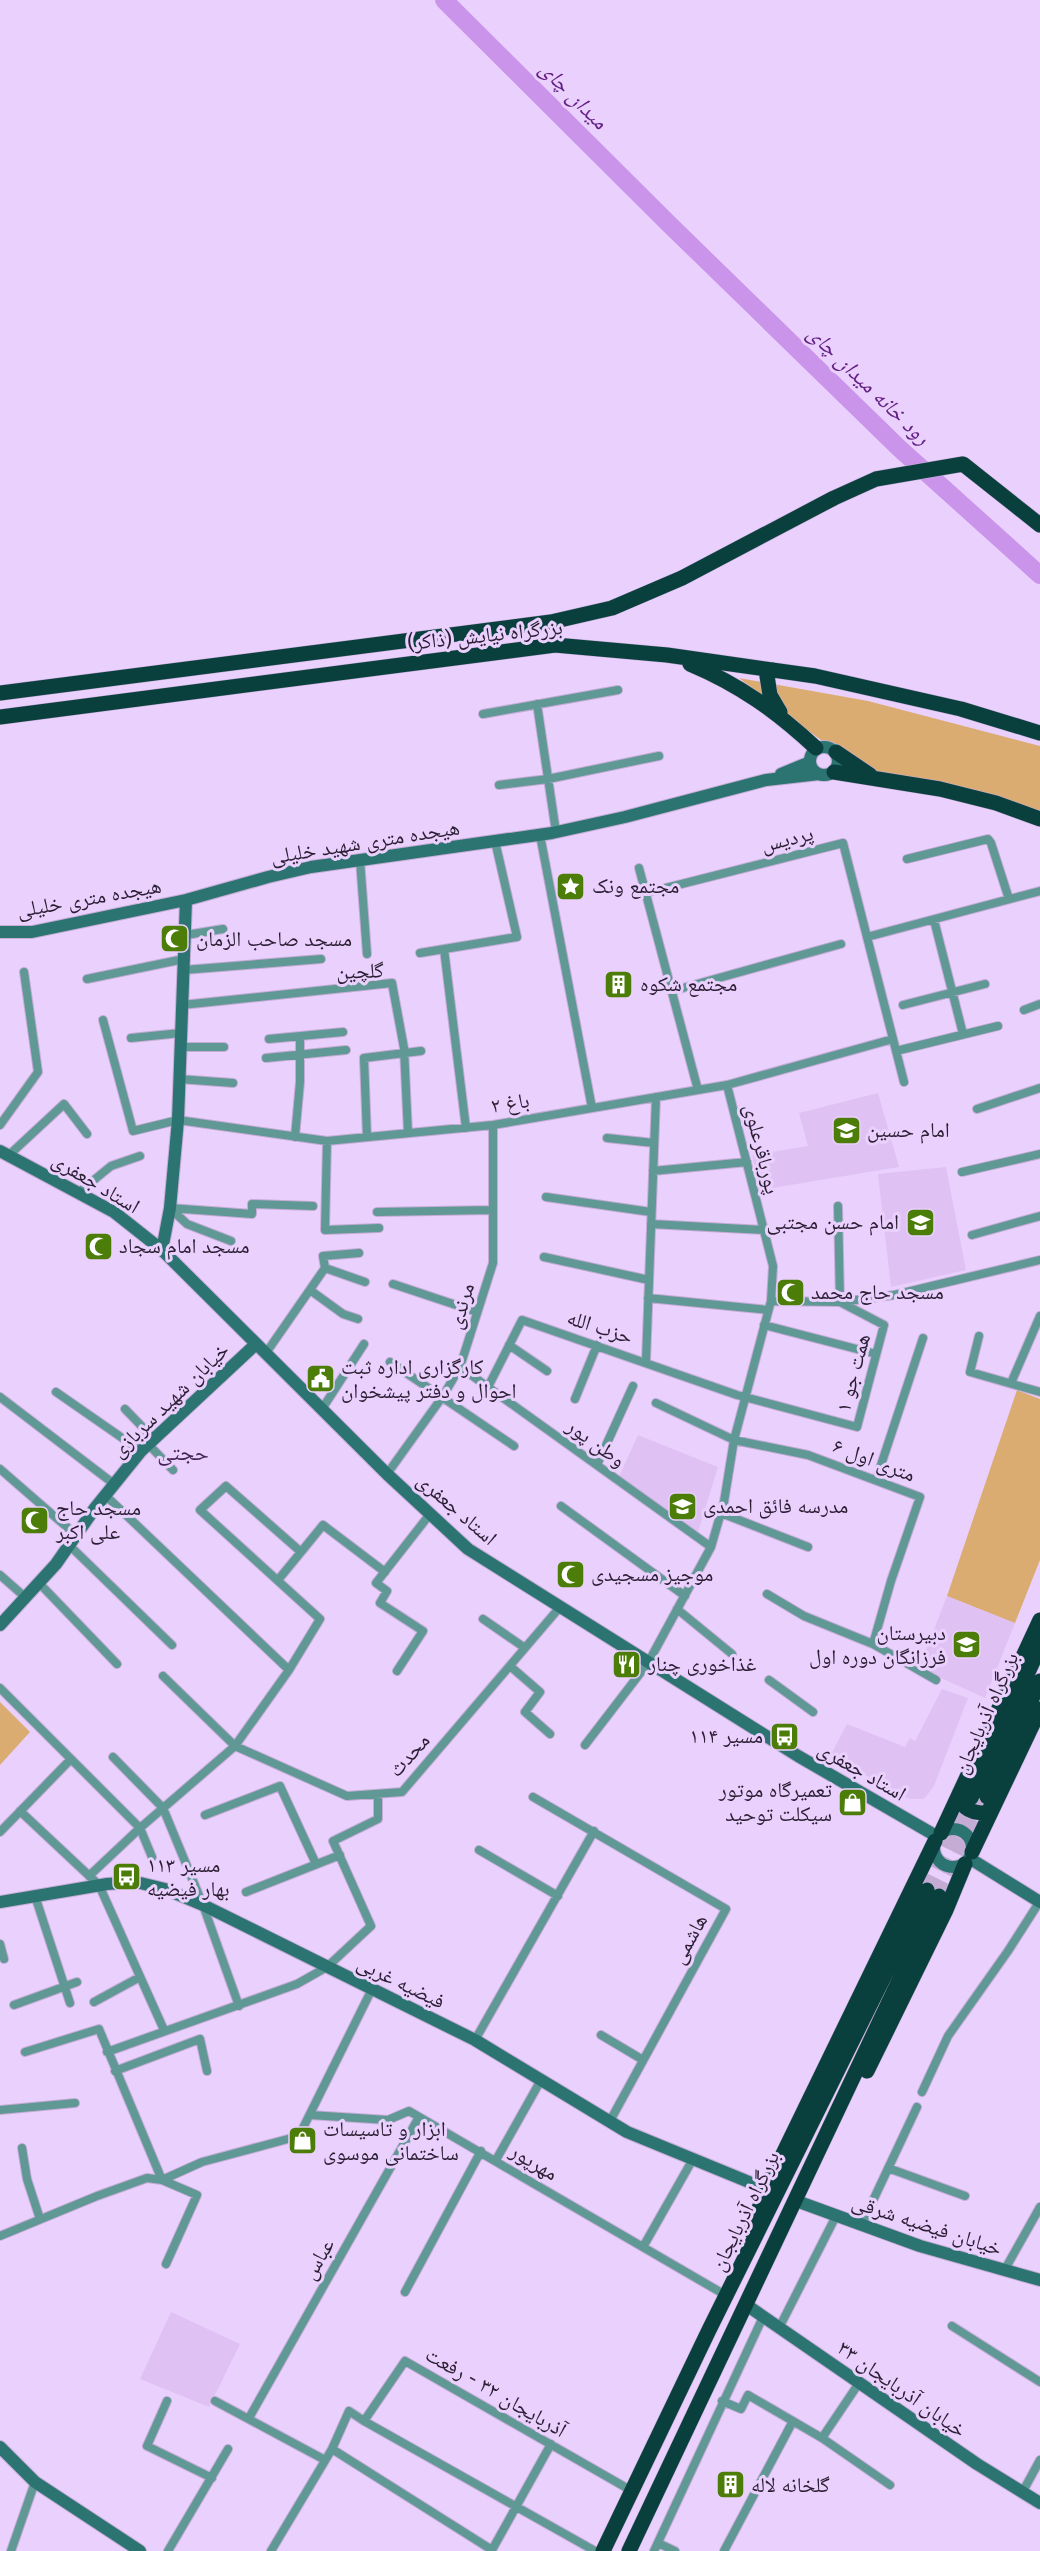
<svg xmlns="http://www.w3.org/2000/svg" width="1040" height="2551" font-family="'Fira Sans','Noto Naskh Arabic',sans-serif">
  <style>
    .built { fill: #dfc2f3 }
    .green { fill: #dbac71 }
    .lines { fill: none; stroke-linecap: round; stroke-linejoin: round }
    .river { stroke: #c994ea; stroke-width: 18 }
    .highway-tunnel { stroke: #c4acd5; stroke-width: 15; stroke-dasharray: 15 8; stroke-linecap: butt }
    .street-casing { stroke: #c4acd5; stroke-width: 10 }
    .secondary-casing { stroke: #c4acd5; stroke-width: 14 }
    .highway-casing { stroke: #c4acd5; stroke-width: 16 }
    .street { stroke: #609895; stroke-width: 8 }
    .secondary { stroke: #2b7471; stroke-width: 12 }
    .highway { stroke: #093f3d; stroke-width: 15 }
    .labels { text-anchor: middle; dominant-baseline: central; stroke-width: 6; stroke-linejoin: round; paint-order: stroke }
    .street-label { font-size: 21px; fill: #2b1e33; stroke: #ead0fd }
    .poi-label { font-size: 21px; fill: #2b1e33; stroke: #ead0fd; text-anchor: start }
    .water-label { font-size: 22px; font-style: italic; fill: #652286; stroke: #ead0fd }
    .neighbourhood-label { font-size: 22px; fill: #422553; stroke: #ead0fd }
  </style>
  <rect width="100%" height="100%" fill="#ead0fd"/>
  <path class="built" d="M878,1093L899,1167L760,1190L752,1155L808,1146L799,1113Z
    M946,1167L966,1270L891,1287L878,1174Z
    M638,1435L718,1467L698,1532L618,1479Z
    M947,1596L1015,1623L985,1698L919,1668Z
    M942,1689L968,1698L934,1786L924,1799H909L830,1756L847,1724L905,1747L910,1738L915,1741Z
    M171,2312L240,2344L209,2407L140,2379Z"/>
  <path class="green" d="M739,678L868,701L1040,746V813L875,772L842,756Z
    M1017,1390L1040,1399V1560L1015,1623L947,1596Z
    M0,1702L30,1732L0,1765Z"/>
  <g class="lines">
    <path class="river" d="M444,0L670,225L899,448L1040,575"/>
    <path class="highway-tunnel" d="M927,1890L971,1798
      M939,1896L984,1802"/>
    <defs>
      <path id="street" d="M537,704L556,832
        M483,714L618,690
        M499,785L548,779L659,756
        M540,835L592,1108
        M907,859L988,839L991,843L1009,899
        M360,860L367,954
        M639,868L698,1090
        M646,893L843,843L904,1082
        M934,920L963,1034
        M186,935L223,929
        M867,937L1040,891
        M444,949L466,1128
        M420,953L517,937L495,841
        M184,970L321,959
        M87,979L184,959
        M672,991L841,944
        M182,1005L392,983L404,1048L408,1133
        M903,1005L985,984
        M1024,1010L1040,1004
        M103,1020L133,1131L178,1120L327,1141L493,1125L727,1085L893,1039
        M131,1038L181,1033
        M269,1039L343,1032
        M180,1047H224
        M896,1051L998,1026
        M266,1058L346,1050
        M179,1079L233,1083
        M977,1109L1040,1088
        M0,1125L38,1072L24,972
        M295,1137L300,1082V1037
        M367,1137L364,1058L421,1051
        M607,1138L654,1143
        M327,1141L325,1230L379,1228
        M8,1156L64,1104L87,1134
        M653,1171L747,1162
        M962,1172L1040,1154
        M78,1193L111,1166L140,1156
        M546,1197L651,1212
        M170,1208L252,1214V1204L313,1206
        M171,1209L187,1224L231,1241
        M377,1212L492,1210
        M651,1224L764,1230
        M972,1235L1040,1216
        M544,1257L649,1280
        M325,1268L323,1256L359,1253
        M393,1284L477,1312
        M310,1290L343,1314L358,1319
        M648,1298L768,1310
        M771,1301L840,1302L894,1295L1040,1260
        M764,1325L876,1354
        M979,1336L970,1372L1040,1392
        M509,1345L547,1371
        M266,1353L325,1268L365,1282
        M646,1361L656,1097
        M390,1362L514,1446
        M460,1367L711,1547
        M1011,1383L1040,1316
        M488,1387L522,1320L737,1395L857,1427L884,1325L840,1302L838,1206
        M56,1392L141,1451
        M0,1397L114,1484
        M575,1399L597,1345
        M656,1403L734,1440L808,1455L920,1497L891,1581L873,1644
        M125,1409L154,1439
        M322,1409L364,1344
        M148,1444L173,1470
        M597,1465L633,1386
        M0,1469L76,1535
        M387,1474L443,1396L460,1367L493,1263V1125
        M876,1480L923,1338
        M105,1495L289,1670
        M561,1506L685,1596
        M721,1513L808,1547
        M69,1545L172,1645
        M0,1575L25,1597
        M278,1580L301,1552
        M39,1583L117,1664
        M767,1594L804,1616L873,1644L936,1680
        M677,1609L732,1654
        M483,1619L525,1648
        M510,1666L540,1692L525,1712L550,1734
        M397,1671L423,1631L380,1603L387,1591L376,1583L430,1514
        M163,1676L235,1746L347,1796L402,1792L560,1607
        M769,1680L813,1712
        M0,1688L140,1828L152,1857
        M585,1745L648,1663L711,1547L724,1502L734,1440L771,1301L773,1266L727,1085
        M113,1757L163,1808L203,1905L239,2006
        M533,1797L726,1909L610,2121
        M20,1811L99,1885L164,2030
        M205,1815L280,1786L316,1864
        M0,1832L70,1760
        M479,1850L558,1896
        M89,1876L140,1828L235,1746L289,1670L320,1619L200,1510L226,1486L301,1552L323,1525L385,1572
        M246,1892L340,1855
        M35,1896L70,2003
        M0,1944L4,1959
        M94,2002L140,1977
        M14,2005L77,1982
        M601,2035L643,2060
        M475,2040L594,1831
        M25,2052L99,2029L162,2180
        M107,2052L297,1984L327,1967L371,1926L333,1841L378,1819V1794
        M115,2071L200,2039L207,2071
        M922,2092L948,2036L1008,1951L1040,1901
        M0,2110L75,2103
        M310,2115L388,2120L409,2111L727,2296
        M22,2148L27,2179L40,2219
        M496,2160L541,2080
        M888,2168L965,2196
        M162,2180L202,2162L299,2136L372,1989
        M861,2226L917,2107
        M0,2236L97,2196L147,2178L162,2180L197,2195L166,2264
        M643,2247L693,2159
        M1004,2271L1040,2207
        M405,2292L481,2151
        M952,2326L1040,2382
        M779,2328L836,2216
        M167,2401L147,2446L212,2478
        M215,2401L325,2460
        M722,2401L741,2409L748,2395L822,2438L890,2485
        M249,2418L419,2117
        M364,2421L595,2551
        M822,2438L859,2383
        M332,2449L492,2550L551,2444
        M1022,2493L1040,2460
        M658,2543L675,2551
        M11,2551L35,2482
        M168,2551L228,2449
        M271,2551L332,2449L349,2411L364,2421L405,2361L632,2491
        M654,2551L763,2317
        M724,2551L793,2421"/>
      <path id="secondary" d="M810 761a14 14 0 1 1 28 0a14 14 0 1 1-28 0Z
        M781,774L810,762
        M0,932H32L186,900L268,877L311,867L552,833L625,817L766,780L819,774
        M0,1151L114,1212L162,1250L387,1474L468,1549L798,1756L938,1837
        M162,1250L170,1208L178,1120L186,900
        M0,1625L56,1564L95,1508L141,1451L256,1344
        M934 1848a19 19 0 1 1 38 0a19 19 0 1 1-38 0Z
        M969,1858L1040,1902
        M0,1902L107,1884L136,1882L165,1889L203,1905L475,2040L627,2132L766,2189
        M802,2203L920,2246L1040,2280
        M745,2304L977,2464L1040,2503
        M0,2447L35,2482L140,2551"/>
      <path id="highway" d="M690,664C740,685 776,711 816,748
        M773,670L767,676L770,695L780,712
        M0,693L551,622L612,608L682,578L834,498L876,479L963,464L1040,525
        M0,717L555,645L667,655L815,676L961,709L1040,733
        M836,752L870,775
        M834,772L940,789L996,803L1040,819
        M960,1792C960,1808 970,1813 986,1813L994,1804
        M987,1797L1040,1681
        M971,1798L1040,1646
        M941,1833L1040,1620
        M972,1852L1040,1709
        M867,2071L946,1910L965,1864
        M751,2231L766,2189L935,1841
        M603,2551L709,2330L927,1890
        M629,2551L939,1896"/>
    </defs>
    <use href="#street" class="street-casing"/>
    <use href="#secondary" class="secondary-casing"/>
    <use href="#highway" class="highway-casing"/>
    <use href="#street" class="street"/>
    <use href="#secondary" class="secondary"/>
    <use href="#highway" class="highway"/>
  </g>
  <defs>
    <symbol id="sight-square" viewBox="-11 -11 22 22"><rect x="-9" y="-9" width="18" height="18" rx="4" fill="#4d7d09" stroke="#ead0fd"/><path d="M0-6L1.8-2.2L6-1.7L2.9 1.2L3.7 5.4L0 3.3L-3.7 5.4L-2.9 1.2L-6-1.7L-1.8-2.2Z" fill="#fff"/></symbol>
    <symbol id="mosque-square" viewBox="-11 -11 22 22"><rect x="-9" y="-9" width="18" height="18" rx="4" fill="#4d7d09" stroke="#ead0fd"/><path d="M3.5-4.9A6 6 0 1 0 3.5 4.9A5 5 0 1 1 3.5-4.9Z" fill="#fff"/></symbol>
    <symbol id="building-square" viewBox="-11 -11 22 22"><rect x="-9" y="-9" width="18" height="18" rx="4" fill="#4d7d09" stroke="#ead0fd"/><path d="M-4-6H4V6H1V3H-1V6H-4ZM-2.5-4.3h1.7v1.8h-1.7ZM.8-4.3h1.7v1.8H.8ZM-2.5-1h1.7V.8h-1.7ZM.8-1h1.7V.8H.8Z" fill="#fff"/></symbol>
    <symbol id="school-square" viewBox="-11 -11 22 22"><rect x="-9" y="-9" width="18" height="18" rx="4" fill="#4d7d09" stroke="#ead0fd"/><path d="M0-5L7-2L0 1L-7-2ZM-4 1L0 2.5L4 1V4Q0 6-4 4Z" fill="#fff"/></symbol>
    <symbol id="civic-square" viewBox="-11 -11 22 22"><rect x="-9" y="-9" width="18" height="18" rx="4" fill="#4d7d09" stroke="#ead0fd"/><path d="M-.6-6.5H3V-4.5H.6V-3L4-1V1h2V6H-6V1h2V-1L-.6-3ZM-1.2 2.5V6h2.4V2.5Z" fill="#fff"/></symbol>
    <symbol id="restaurant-square" viewBox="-11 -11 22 22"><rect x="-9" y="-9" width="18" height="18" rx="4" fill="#4d7d09" stroke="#ead0fd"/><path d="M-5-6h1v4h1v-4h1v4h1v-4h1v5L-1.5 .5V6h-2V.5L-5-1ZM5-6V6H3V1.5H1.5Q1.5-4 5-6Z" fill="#fff"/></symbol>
    <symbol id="bus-square" viewBox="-11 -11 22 22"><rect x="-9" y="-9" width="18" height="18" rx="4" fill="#4d7d09" stroke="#ead0fd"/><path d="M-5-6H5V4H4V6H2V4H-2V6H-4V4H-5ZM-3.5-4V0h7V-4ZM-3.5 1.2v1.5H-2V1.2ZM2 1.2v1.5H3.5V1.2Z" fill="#fff"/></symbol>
    <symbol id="shop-square" viewBox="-11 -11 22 22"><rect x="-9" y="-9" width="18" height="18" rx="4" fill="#4d7d09" stroke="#ead0fd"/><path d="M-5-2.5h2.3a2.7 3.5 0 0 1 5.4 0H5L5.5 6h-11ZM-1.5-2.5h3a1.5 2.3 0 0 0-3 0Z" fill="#fff"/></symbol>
  </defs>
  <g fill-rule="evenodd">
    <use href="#sight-square" x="554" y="870" width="33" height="33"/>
    <use href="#mosque-square" x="158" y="922" width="33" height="33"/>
    <use href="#building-square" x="602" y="968" width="33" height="33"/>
    <use href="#school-square" x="830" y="1114" width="33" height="33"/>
    <use href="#school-square" x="904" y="1206" width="33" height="33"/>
    <use href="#mosque-square" x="82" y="1230" width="33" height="33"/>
    <use href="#mosque-square" x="774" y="1276" width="33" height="33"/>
    <use href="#civic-square" x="304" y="1362" width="33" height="33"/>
    <use href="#school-square" x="666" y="1490" width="33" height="33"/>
    <use href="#mosque-square" x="18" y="1504" width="33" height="33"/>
    <use href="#mosque-square" x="554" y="1558" width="33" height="33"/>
    <use href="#school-square" x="950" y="1628" width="33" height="33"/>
    <use href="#restaurant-square" x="610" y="1648" width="33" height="33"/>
    <use href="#bus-square" x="768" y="1720" width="33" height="33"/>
    <use href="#shop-square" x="836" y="1786" width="33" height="33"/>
    <use href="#bus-square" x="110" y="1860" width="33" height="33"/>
    <use href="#shop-square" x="286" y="2124" width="33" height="33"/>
    <use href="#building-square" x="714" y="2468" width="33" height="33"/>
  </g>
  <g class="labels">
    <g class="street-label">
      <text transform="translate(485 635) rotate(-6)">بزرگراه نیایش (ذاکر)</text>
      <text transform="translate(787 839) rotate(-14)">پردیس</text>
      <text transform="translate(365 842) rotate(-9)">هیجده متری شهید خلیلی</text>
      <text transform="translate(89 898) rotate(-10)">هیجده متری خلیلی</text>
      <text transform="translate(360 971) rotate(-2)">گلچین</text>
      <text transform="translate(510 1103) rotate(-9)">باغ ۲</text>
      <text transform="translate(762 1149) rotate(76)">پورباقرعلوی</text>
      <text transform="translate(96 1183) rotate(31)">استاد جعفری</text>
      <text transform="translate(461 1306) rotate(-73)">مرندی</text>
      <text transform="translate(600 1327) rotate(18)">حزب الله</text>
      <text transform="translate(853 1373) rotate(-75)">همت جو ۱</text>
      <text transform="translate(170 1400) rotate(-44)">خیابان شهید سربازی</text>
      <text transform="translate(596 1443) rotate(36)">وطن پور</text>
      <text transform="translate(874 1460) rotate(21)">۶ متری اول</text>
      <text transform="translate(457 1509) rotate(41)">استاد جعفری</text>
      <text transform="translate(986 1713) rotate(-66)">بزرگراه آذربایجان</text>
      <text transform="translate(409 1755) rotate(-48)">محدث</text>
      <text transform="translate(862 1771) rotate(30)">استاد جعفری</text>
      <text transform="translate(689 1939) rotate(-61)">هاشمی</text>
      <text transform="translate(401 1982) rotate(26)">فیضیه غربی</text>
      <text transform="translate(534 2162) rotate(31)">مهرپور</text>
      <text transform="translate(745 2211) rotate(-64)">بزرگراه آذربایجان</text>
      <text transform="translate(927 2225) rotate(18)">خیابان فیضیه شرقی</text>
      <text transform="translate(318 2259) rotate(-60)">عباس</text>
      <text transform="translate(902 2389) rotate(35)">خیابان آذربایجان ۳۳</text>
      <text transform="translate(496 2392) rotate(30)">آذربایجان ۳۲ - رفعت</text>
    </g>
    <g class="poi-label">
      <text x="592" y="886">مجتمع ونک</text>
      <text x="196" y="939">مسجد صاحب الزمان</text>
      <text x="640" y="984">مجتمع شکوه</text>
      <text x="867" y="1130">امام حسین</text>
      <text x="899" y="1222" text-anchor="end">امام حسن مجتبی</text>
      <text x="119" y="1246">مسجد امام سجاد</text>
      <text x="811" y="1292">مسجد حاج محمد</text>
      <text x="341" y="1367">کارگزاری اداره ثبت<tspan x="341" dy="24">احوال و دفتر پیشخوان</tspan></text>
      <text x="703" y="1506">مدرسه فائق احمدی</text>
      <text x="56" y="1508">مسجد حاج<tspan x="56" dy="24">علی اکبر</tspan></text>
      <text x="591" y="1574">موجیز مسجیدی</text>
      <text x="946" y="1633" text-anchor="end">دبیرستان<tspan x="946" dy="24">فرزانگان دوره اول</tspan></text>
      <text x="648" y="1664">غذاخوری چنار</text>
      <text x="763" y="1736" text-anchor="end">مسیر ۱۱۴</text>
      <text x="832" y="1790" text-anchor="end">تعمیرگاه موتور<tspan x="832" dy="24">سیکلت توحید</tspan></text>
      <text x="147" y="1865">مسیر ۱۱۳<tspan x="147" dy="24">بهار فیضیه</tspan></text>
      <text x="323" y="2129">ابزار و تاسیسات<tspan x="323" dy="24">ساختمانی موسوی</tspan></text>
      <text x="751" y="2485">گلخانه لاله</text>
    </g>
    <g class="water-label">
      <text transform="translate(574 95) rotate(45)">میدان چای</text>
      <text transform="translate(869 385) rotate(44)">رود خانه میدان چای</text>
    </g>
    <g class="neighbourhood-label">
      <text x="183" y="1452">حجتی</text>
    </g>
  </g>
</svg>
